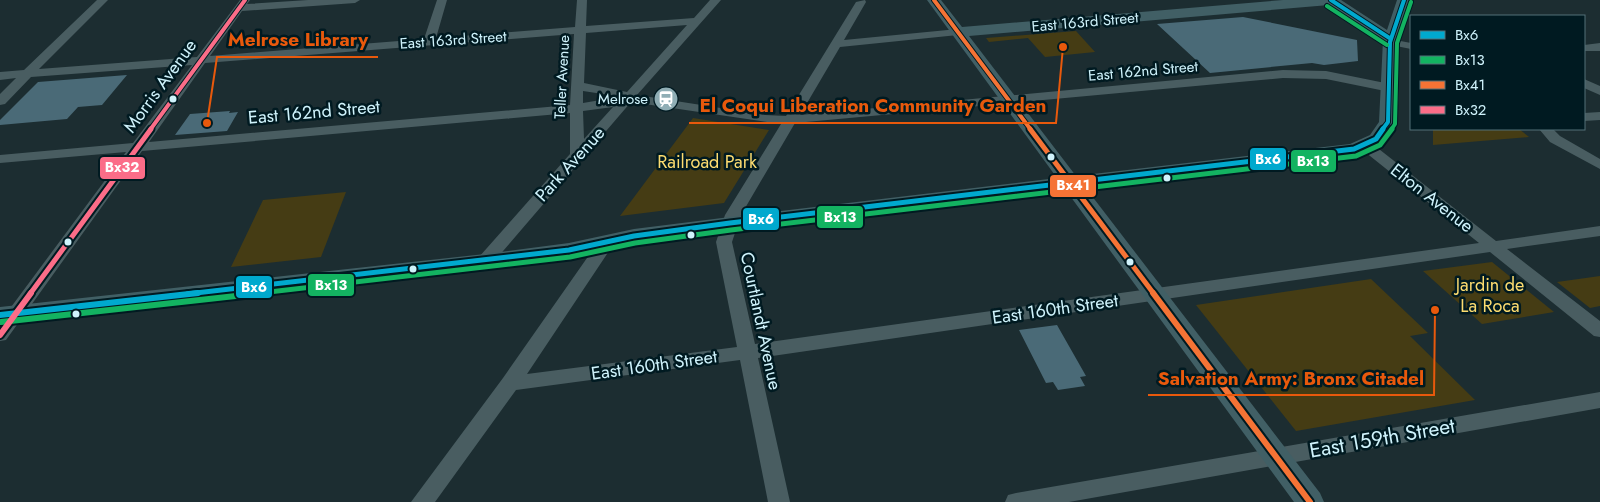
<svg xmlns="http://www.w3.org/2000/svg" width="1600" height="502" font-family="Jost,sans-serif">
  <style>
    .green { fill: #453c14 }
    .building { fill: #4a6a77 }
    .lines { fill: none; stroke-linecap: round; stroke-linejoin: round }
    .minor { fill: #495d61; fill-rule: evenodd }
    .major { fill: #415f65; fill-rule: evenodd }
    .bus-1-far2-casing { stroke: #001a21; stroke-width: 6 }
    .bus-1-far1-casing { stroke: #001a21; stroke-width: 9 }
    .bus-1-casing { stroke: #001a21; stroke-width: 10 }
    .bus-2-far2-casing { stroke: #001a21; stroke-width: 6 }
    .bus-2-far1-casing { stroke: #001a21; stroke-width: 9 }
    .bus-2-casing { stroke: #001a21; stroke-width: 10 }
    .bus-3-far2-casing { stroke: #001a21; stroke-width: 6 }
    .bus-3-far1-casing { stroke: #001a21; stroke-width: 9 }
    .bus-3-casing { stroke: #001a21; stroke-width: 10 }
    .bus-4-far2-casing { stroke: #001a21; stroke-width: 6 }
    .bus-4-far1-casing { stroke: #001a21; stroke-width: 9 }
    .bus-4-casing { stroke: #001a21; stroke-width: 10 }
    .bus-1-far2 { stroke: #00a9ce; stroke-width: 4 }
    .bus-1-far1 { stroke: #00a9ce; stroke-width: 5 }
    .bus-1 { stroke: #00a9ce; stroke-width: 6 }
    .bus-2-far2 { stroke: #13b361; stroke-width: 4 }
    .bus-2-far1 { stroke: #13b361; stroke-width: 5 }
    .bus-2 { stroke: #13b361; stroke-width: 6 }
    .bus-3-far2 { stroke: #f57335; stroke-width: 4 }
    .bus-3-far1 { stroke: #f57335; stroke-width: 5 }
    .bus-3 { stroke: #f57335; stroke-width: 6 }
    .bus-4-far2 { stroke: #fb6d88; stroke-width: 4 }
    .bus-4-far1 { stroke: #fb6d88; stroke-width: 5 }
    .bus-4 { stroke: #fb6d88; stroke-width: 6 }
    .bus-dot { fill: #cff3fc; stroke: #001a21; stroke-width: 2 }
    .labels { text-anchor: middle; dominant-baseline: central; stroke-width: 5; stroke-linejoin: round; paint-order: stroke }
    .far-street-label { font-size: 15px; fill: #cff3fc; stroke: #001a21 }
    .far-poi-label { font-size: 15px; fill: #cff3fc; stroke: #001a21; text-anchor: end }
    .street-label { font-size: 18px; fill: #cff3fc; stroke: #001a21 }
    .park-label { font-size: 18px; fill: #fcdc70; stroke: #001a21 }
    .near-street-label { font-size: 21px; fill: #cff3fc; stroke: #001a21 }
    .leader { fill: none; stroke: #e8590c; stroke-width: 2 }
    .callout-dot { fill: #e8590c; stroke: #001a21; stroke-width: 2 }
    .callout-label { font-size: 19px; text-anchor: middle; font-weight: bold; fill: #e8590c; stroke: #001a21; stroke-width: 5; stroke-linejoin: round; paint-order: stroke }
    .line-badge { stroke: #001a21; stroke-width: 2 }
    .badge-label { font-size: 14px; text-anchor: middle; font-weight: bold; fill: #fff }
  </style>
  <rect width="100%" height="100%" fill="#1c2d31"/>
  <path class="green" d="M1076,31L1095,52L1045,57L1028,38L989,42L986,38Z
    M693,118L769,130L724,203L620,216Z
    M1433,129H1519L1529,137L1433,145Z
    M346,192L321,257L231,267L263,200Z
    M1492,262L1554,312L1482,324L1423,271Z
    M1600,276V306L1590,308L1557,282Z
    M1371,279L1428,333L1410,336L1475,400L1296,431L1196,305Z"/>
  <path class="building" d="M1243,17L1357,40L1358,61L1324,65L1312,63L1210,73L1157,24Z
    M127,75L102,105L78,107L67,119L0,125V120L38,82Z
    M230,111L229,113L238,112L227,131L175,135L190,114Z
    M1057,325L1086,376L1080,377L1085,386L1058,390L1053,382L1046,383L1019,330Z"/>
  <g class="lines">
    <path class="minor" d="M97,0H108L39,69L197,57L240,0H250L247,4L308,0H360L355,3L242,11L210,56L424,39L437,0H447L436,38L575,27L577,0H587L586,26L694,18L710,0H721L637,95L765,115L786,116L856,2L865,0L866,2L844,40L958,29L964,32L958,35L840,47L800,115L1283,70L1326,71L1390,84L1394,85L1396,88L1394,91L1390,92L1326,79L1283,78L795,123L741,215L732,242L755,344L1479,243L1360,148L1358,145L1360,142H1370L1496,241L1600,226V236L1507,249L1600,321V337L1594,336L1490,252L758,358L790,502H768L740,360L516,390L435,502H411L503,378L601,238H613L615,242L527,374L737,347L716,242L725,215L781,124L631,102L491,265H479L477,261L479,257L570,154V113L142,151L6,340L0,341V322L126,152L0,163V155L133,143L192,65L31,77L5,104L0,105V94L16,78L0,80V72L24,70ZM687,25L627,92L584,83L586,33ZM574,34L570,105L149,142L205,63ZM583,91L616,96L618,97L583,103ZM613,107L584,139L583,111Z
      M1390,39L1411,43V49L1386,44L1384,42Z
      M1600,43V51H1584V45Z
      M1584,79L1600,86V95L1584,88Z
      M1600,112V120L1584,121V113Z
      M1539,129H1553L1560,136L1600,159V169L1550,142Z
      M1600,392V408L1069,502H1005L1008,495L1016,493Z"/>
    <path class="major" d="M927,0H941L962,27L1283,0H1341L1387,30L1397,0H1411C1407,14 1399,30 1398,44C1394,91 1415,139 1354,154L1085,187L1320,493L1324,502H1294L1065,189L730,229L634,243L569,257L485,268L0,323V307L485,254L569,243L634,229L730,217L1057,178ZM1329,5L1383,40L1379,122L1370,135L1350,144L1076,176L969,36Z"/>
    <defs>
      <path id="bus-1-far2" d="M1331,0L1391,39
        M1382,130L1388,122L1390,42L1404,0"/>
      <path id="bus-1-far1" d="M187,294L569,250L634,236L730,223L1354,149L1376,139L1383,129"/>
      <path id="bus-1" d="M0,315L198,293"/>
      <path id="bus-2-far2" d="M1327,6L1387,45
        M1391,130L1395,124L1397,43L1411,2"/>
      <path id="bus-2-far1" d="M251,294L570,257L635,243L731,230L1356,156L1380,145L1392,129"/>
      <path id="bus-2" d="M1,322L262,293"/>
      <path id="bus-3-far2" d="M934,0L1031,130"/>
      <path id="bus-3-far1" d="M1030,129L1154,294"/>
      <path id="bus-3" d="M1153,293L1310,502"/>
      <path id="bus-4-far2" d="M150,130L245,0"/>
      <path id="bus-4-far1" d="M30,294L151,129"/>
      <path id="bus-4" d="M0,335L31,293"/>
    </defs>
    <use href="#bus-1-far2" class="bus-1-far2-casing"/>
    <use href="#bus-1-far1" class="bus-1-far1-casing"/>
    <use href="#bus-1" class="bus-1-casing"/>
    <use href="#bus-2-far2" class="bus-2-far2-casing"/>
    <use href="#bus-2-far1" class="bus-2-far1-casing"/>
    <use href="#bus-2" class="bus-2-casing"/>
    <use href="#bus-3-far2" class="bus-3-far2-casing"/>
    <use href="#bus-3-far1" class="bus-3-far1-casing"/>
    <use href="#bus-3" class="bus-3-casing"/>
    <use href="#bus-4-far2" class="bus-4-far2-casing"/>
    <use href="#bus-4-far1" class="bus-4-far1-casing"/>
    <use href="#bus-4" class="bus-4-casing"/>
    <use href="#bus-1-far2" class="bus-1-far2"/>
    <use href="#bus-1-far1" class="bus-1-far1"/>
    <use href="#bus-1" class="bus-1"/>
    <use href="#bus-2-far2" class="bus-2-far2"/>
    <use href="#bus-2-far1" class="bus-2-far1"/>
    <use href="#bus-2" class="bus-2"/>
    <use href="#bus-3-far2" class="bus-3-far2"/>
    <use href="#bus-3-far1" class="bus-3-far1"/>
    <use href="#bus-3" class="bus-3"/>
    <use href="#bus-4-far2" class="bus-4-far2"/>
    <use href="#bus-4-far1" class="bus-4-far1"/>
    <use href="#bus-4" class="bus-4"/>
  </g>
  <defs>
    <symbol id="station-disc" viewBox="-11 -11 22 22"><circle r="9.5" fill="#90aeb5" stroke="#001a21"/><path d="M-3-6H3Q5-6 5-4V2Q5 4 3 4L4.5 6H3L1.5 4h-3L-3 6H-4.5L-3 4Q-5 4-5 2V-4Q-5-6-3-6ZM-3.5-4v3h7v-3ZM-3.5 1v1.5H-2V1ZM2 1v1.5H3.5V1Z" fill="#fff"/></symbol>
  </defs>
  <g fill-rule="evenodd">
    <use href="#station-disc" x="652" y="85" width="28" height="28"/>
  </g>
  <g class="bus-dot">
    <circle cx="173" cy="99" r="4.5"/>
    <circle cx="1051" cy="157" r="4.5"/>
    <circle cx="1167" cy="178" r="4.5"/>
    <circle cx="691" cy="235" r="4.5"/>
    <circle cx="68" cy="242" r="4.5"/>
    <circle cx="1130" cy="262" r="4.5"/>
    <circle cx="413" cy="269" r="4.5"/>
    <circle cx="76" cy="314" r="4.5"/>
  </g>
  <g class="labels">
    <g class="far-street-label">
      <text transform="translate(1085 22) rotate(-5)">East 163rd Street</text>
      <text transform="translate(453 40) rotate(-4)">East 163rd Street</text>
      <text transform="translate(1143 71) rotate(-5)">East 162nd Street</text>
      <text transform="translate(562 77) rotate(-87)">Teller Avenue</text>
    </g>
    <g class="far-poi-label">
      <text x="648" y="99">Melrose</text>
    </g>
    <g class="street-label">
      <text transform="translate(160 86) rotate(-54)">Morris Avenue</text>
      <text transform="translate(314 112) rotate(-5)">East 162nd Street</text>
      <text transform="translate(570 164) rotate(-48)">Park Avenue</text>
      <text transform="translate(1432 198) rotate(38)">Elton Avenue</text>
      <text transform="translate(1055 309) rotate(-8)">East 160th Street</text>
      <text transform="translate(761 321) rotate(78)">Courtlandt Avenue</text>
      <text transform="translate(654 365) rotate(-8)">East 160th Street</text>
    </g>
    <g class="park-label">
      <text x="707" y="162">Railroad Park</text>
      <text x="1490" y="285">Jardin de<tspan x="1490" dy="21">La Roca</tspan></text>
    </g>
    <g class="near-street-label">
      <text transform="translate(1382 438) rotate(-10)">East 159th Street</text>
    </g>
  </g>
  <path class="leader" d="M207 123L217 57H378M1063 47L1056 123H689M1435 310L1434 395H1148"/>
  <g class="callout-dot">
    <circle cx="207" cy="123" r="5"/>
    <circle cx="1063" cy="47" r="5"/>
    <circle cx="1435" cy="310" r="5"/>
  </g>
  <g class="callout-label">
    <text x="298" y="46">Melrose Library</text>
    <text x="873" y="112">El Coqui Liberation Community Garden</text>
    <text x="1291" y="385">Salvation Army: Bronx Citadel</text>
  </g>
  <g class="line-badge">
    <rect x="1249" y="147" width="38" height="24" rx="5" fill="#00a9ce"/>
    <rect x="1290" y="149" width="47" height="24" rx="5" fill="#13b361"/>
    <rect x="99" y="156" width="47" height="24" rx="5" fill="#fb6d88"/>
    <rect x="1049" y="174" width="48" height="24" rx="5" fill="#f57335"/>
    <rect x="816" y="205" width="48" height="24" rx="5" fill="#13b361"/>
    <rect x="742" y="207" width="38" height="24" rx="5" fill="#00a9ce"/>
    <rect x="307" y="273" width="48" height="24" rx="5" fill="#13b361"/>
    <rect x="235" y="275" width="38" height="24" rx="5" fill="#00a9ce"/>
  </g>
  <g class="badge-label">
    <text x="1268" y="164">Bx6</text>
    <text x="1313" y="166">Bx13</text>
    <text x="122" y="172">Bx32</text>
    <text x="1073" y="190">Bx41</text>
    <text x="840" y="222">Bx13</text>
    <text x="761" y="224">Bx6</text>
    <text x="331" y="290">Bx13</text>
    <text x="254" y="292">Bx6</text>
  </g>
  <rect x="1410" y="15" width="175" height="115" fill="#001a21" stroke="#537179"/>
  <rect x="1420" y="31" width="25" height="8" fill="#00a9ce" stroke="#537179"/>
  <text x="1455" y="40" font-size="15" fill="#cff3fc">Bx6</text>
  <rect x="1420" y="56" width="25" height="8" fill="#13b361" stroke="#537179"/>
  <text x="1455" y="65" font-size="15" fill="#cff3fc">Bx13</text>
  <rect x="1420" y="81" width="25" height="8" fill="#f57335" stroke="#537179"/>
  <text x="1455" y="90" font-size="15" fill="#cff3fc">Bx41</text>
  <rect x="1420" y="106" width="25" height="8" fill="#fb6d88" stroke="#537179"/>
  <text x="1455" y="115" font-size="15" fill="#cff3fc">Bx32</text>
</svg>
